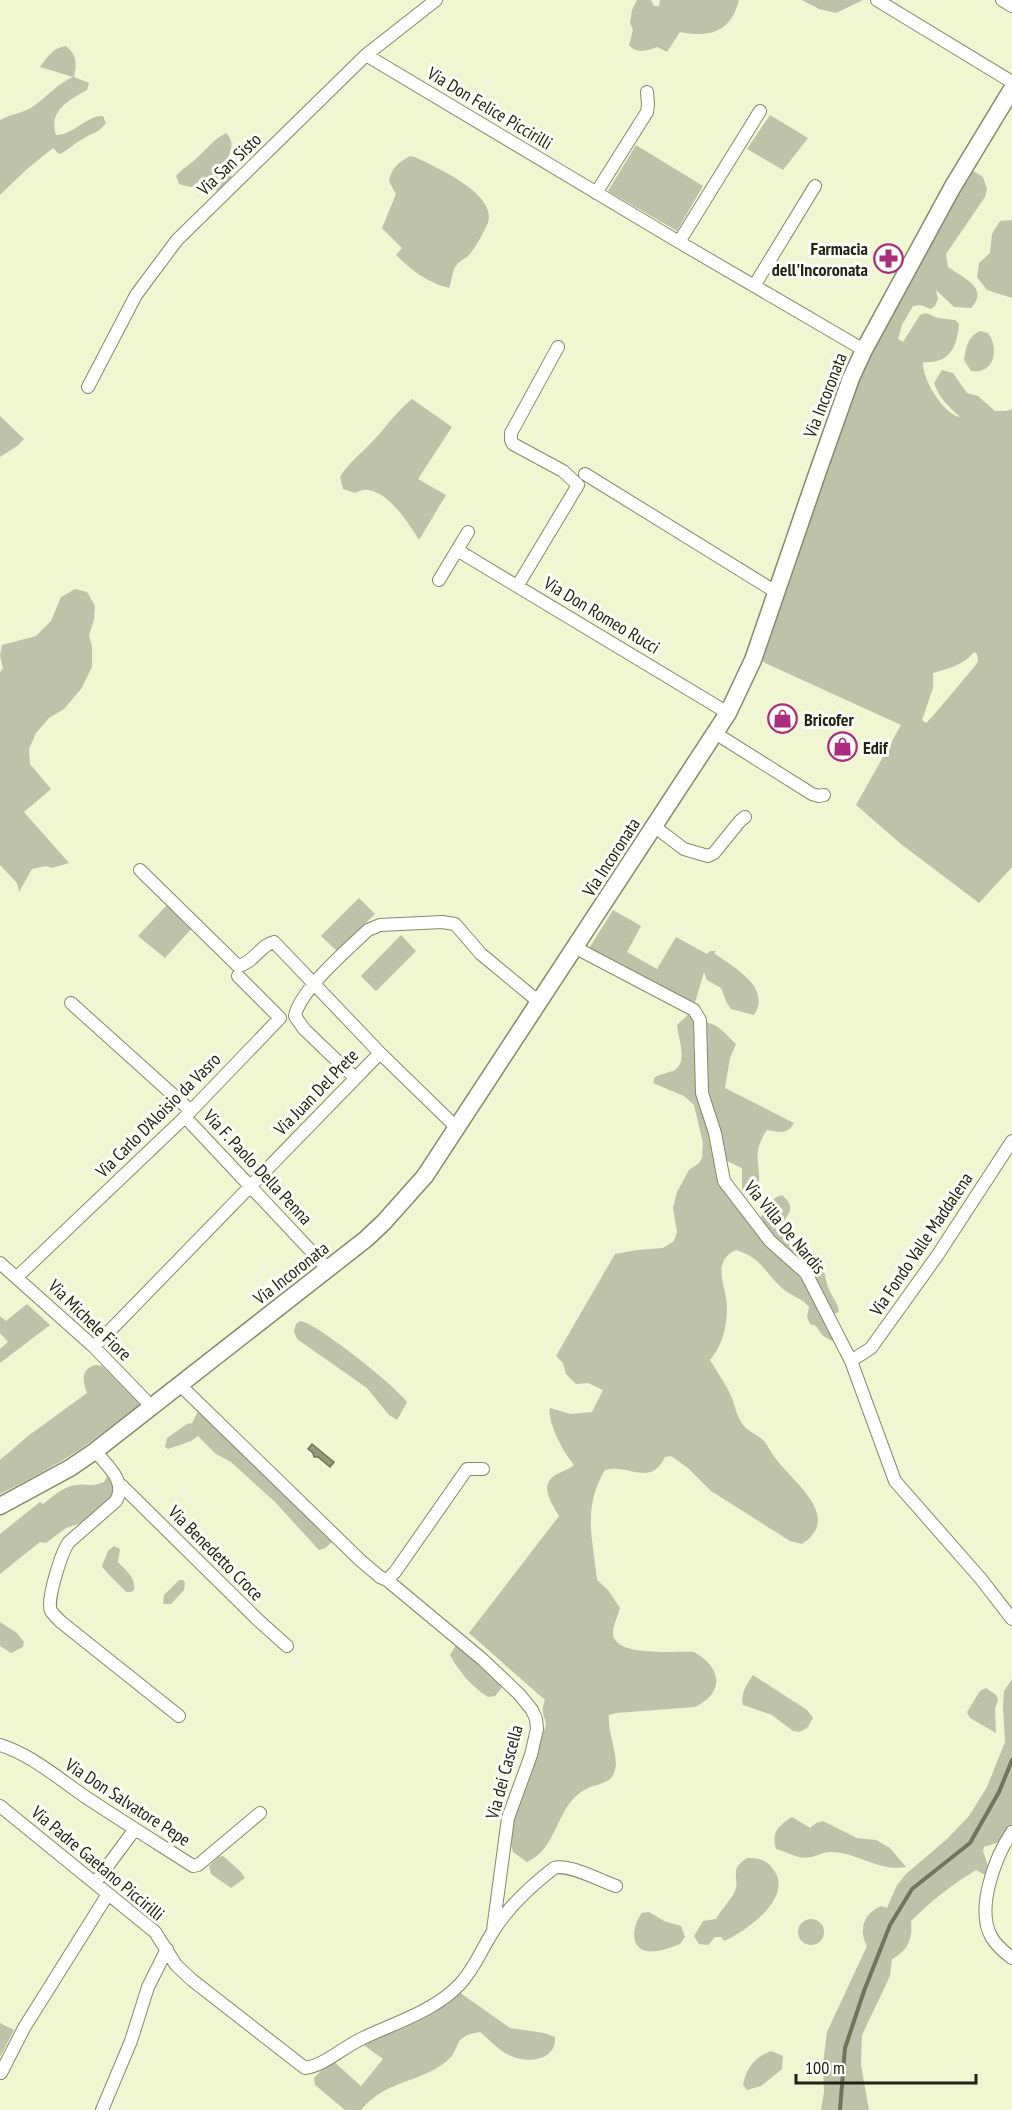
<svg xmlns="http://www.w3.org/2000/svg" width="1012" height="2110" font-family="'PT Sans Narrow',sans-serif">
  <style>
    .green { fill: #bec2a8; fill-rule: evenodd }
    .water { fill: #939877; stroke: #71755a; stroke-width: 1.5 }
    .lines { fill: none; stroke-linecap: round; stroke-linejoin: round }
    .stream { stroke: #71755a; stroke-width: 4 }
    .street-casing { stroke: #858a6a; stroke-width: 14 }
    .secondary-casing { stroke: #858a6a; stroke-width: 19 }
    .street { stroke: #fff; stroke-width: 12 }
    .secondary { stroke: #fff; stroke-width: 16 }
    .labels { text-anchor: middle; dominant-baseline: central; stroke-width: 6; stroke-linejoin: round; paint-order: stroke }
    .street-label { font-size: 18px; fill: #212316; stroke: #fefff8 }
    .poi-label { font-size: 18px; font-weight: bold; fill: #212316; stroke: #fefff8; text-anchor: start }
  </style>
  <rect width="100%" height="100%" fill="#f0f5d2"/>
  <path class="green" d="M637,0H651L654,6H659L660,0H739C731,32 710,38 680,32L667,52L657,47C647,51 636,54 629,45L633,30L630,23L632,10Z
    M802,0H863L836,13L819,9Z
    M66,46C77,55 77,63 74,77L89,83L87,90C69,100 48,111 56,135C72,136 87,115 103,116L106,123C99,133 91,133 81,140C73,144 68,151 59,154L53,148L27,169L0,195V120C11,114 25,113 35,105C49,95 57,84 73,77L40,67C48,56 53,48 66,46Z
    M770,115L808,138L783,170L747,149Z
    M226,133C237,144 229,154 224,167L232,177L218,191L204,185L190,187L179,184L176,176C181,170 186,167 191,163C204,153 212,140 226,133Z
    M636,145L703,186L677,231L608,191Z
    M410,156L415,157C435,167 501,195 487,225C482,235 475,249 467,257C463,260 458,262 456,266C452,270 452,281 449,288C428,283 411,270 396,255L402,248L382,228L396,194L389,181C392,167 398,163 410,156Z
    M972,170L983,177L987,189L985,197L946,254L948,267C963,278 990,288 971,308L954,307L936,290L938,299L935,306L931,309L920,305L913,306L902,325L898,339L903,342L920,315L926,313L938,318L955,320L959,324C957,348 949,364 923,362C922,379 943,414 960,417C949,407 939,398 934,383L942,370L953,373L967,393L978,396L995,411H1006L1012,409V867L979,903L901,844L856,805L901,725L765,663L759,656L857,380L911,276ZM974,652L977,654L978,661L975,666L932,717L926,723L922,720L933,688V673C947,669 964,665 974,652Z
    M1011,220L1012,221V298L987,290L977,277L979,263L990,253L992,234L1000,221Z
    M980,331L988,333C1000,349 994,375 971,371L964,360C966,347 968,336 980,331Z
    M412,399L452,427L418,479L446,495L419,540C409,524 390,493 368,490C364,489 359,491 355,493L343,489L340,477C348,464 359,455 369,445C385,429 395,413 412,399Z
    M0,416L24,439L17,446L0,457Z
    M75,589L87,592L95,606L94,620L89,635L92,647V667L81,689L64,709L49,718L36,733L29,749L30,764L51,789L24,812L69,863L52,868L46,866L32,869L19,892L17,883L0,865V672L3,668L0,656L2,645L36,636L51,621L61,597Z
    M359,898L375,914L337,951L321,936Z
    M167,905L193,927L165,958L138,936Z
    M613,910L641,926L627,952L657,969L676,937L707,954L710,951H716L714,953C733,967 772,987 754,1015L731,1009L727,1003L721,988L707,980L704,972L694,1006L588,950Z
    M401,935L416,951L376,991L361,976Z
    M690,1013L696,1017L721,1179L804,1274L836,1343L823,1336L816,1326L810,1324L807,1317L809,1307C802,1298 791,1296 782,1288C764,1272 762,1258 736,1250C710,1262 727,1287 727,1308C727,1327 722,1346 710,1360C717,1372 726,1384 731,1396C735,1405 736,1414 741,1422C746,1431 755,1433 763,1440C768,1445 771,1453 776,1459C794,1483 843,1517 802,1544L790,1541L711,1491L688,1468L671,1456L665,1457C650,1488 629,1463 605,1470C582,1508 593,1539 597,1580L608,1590L620,1608C618,1615 614,1624 613,1631C610,1659 679,1650 694,1652C722,1668 725,1692 695,1707L616,1713L609,1715C607,1732 619,1756 615,1770C611,1785 597,1783 586,1789C555,1805 559,1848 527,1862L513,1852L510,1840L513,1818L545,1728C548,1718 539,1715 545,1700L469,1633L559,1516C551,1502 538,1485 557,1474C563,1471 568,1470 574,1465C564,1453 547,1423 550,1408L570,1414L592,1412L603,1390L588,1383L576,1384L566,1374L563,1363L556,1356L615,1254L637,1250L663,1248L674,1241L677,1232L673,1208L677,1192L689,1170L699,1163L702,1158L703,1143L694,1105L684,1096L653,1083L655,1077C661,1074 667,1073 673,1071C689,1063 678,1038 677,1025Z
    M701,1022C718,1022 725,1034 736,1044L730,1058L725,1088L794,1123C788,1135 778,1132 767,1130C747,1159 767,1170 755,1194H745L742,1191V1168L725,1160L709,1108Z
    M782,1195C802,1212 779,1216 783,1231C787,1246 804,1249 814,1259C817,1261 821,1265 823,1269C825,1274 826,1281 828,1287C831,1296 838,1302 839,1312L833,1314L773,1242L760,1219C765,1208 770,1198 782,1195Z
    M27,1304L50,1325L0,1363V1349L8,1342L0,1333V1316L6,1321Z
    M300,1321C314,1321 397,1387 407,1402L397,1420L389,1415L367,1388L297,1339L294,1331L296,1324Z
    M96,1365L102,1366L142,1404C123,1416 107,1430 89,1443C62,1462 30,1479 0,1494V1460L28,1436L87,1393C82,1381 81,1368 96,1365Z
    M198,1411L332,1536V1542L325,1548L319,1550L275,1502L231,1462L216,1454L198,1436L191,1441L168,1449L165,1447L167,1438L187,1424L192,1423Z
    M108,1475L119,1489L90,1520L66,1528L46,1543L40,1542L0,1574V1534L40,1502L43,1504C52,1497 64,1486 76,1485C90,1483 88,1488 104,1482Z
    M114,1546L120,1549L118,1562C126,1571 136,1577 134,1590L131,1592H126C120,1585 105,1572 102,1566L108,1551Z
    M179,1580H183L185,1583L184,1590L171,1604H163L164,1595Z
    M0,1622L17,1633L24,1642L23,1647L11,1653L0,1646Z
    M457,1643L503,1686L495,1696L488,1697C472,1687 459,1672 450,1655Z
    M753,1675L807,1710L813,1718L807,1728L799,1732L793,1731L772,1715L743,1705C740,1694 747,1684 753,1675Z
    M1012,1679V1828L1003,1842L996,1843L984,1847L983,1851C986,1862 990,1864 987,1876L976,1870C953,1884 931,1901 911,1921C913,1938 908,1951 892,1959L890,1976L862,2035L861,2065L869,2110H821L824,2092L823,2064L827,2032L867,1946C858,1930 864,1913 881,1906L887,1908L897,1885L906,1874L947,1839L969,1816L987,1787L1005,1742L1003,1707L1004,1691Z
    M986,1688L996,1695L998,1699L995,1709L996,1733L970,1718L967,1712L980,1691Z
    M792,1817L810,1828L816,1823L823,1821L857,1838L876,1840L890,1848L906,1867C878,1872 856,1851 829,1852C823,1852 817,1856 811,1857C798,1860 788,1852 776,1849C771,1832 779,1825 792,1817Z
    M223,1856L240,1871L245,1878L231,1888L211,1874L209,1866L218,1857Z
    M747,1858C760,1858 768,1860 775,1872C792,1899 745,1932 724,1941L721,1937H715L708,1945L699,1944L694,1936L703,1921L716,1919C721,1910 728,1903 733,1895C743,1879 726,1871 747,1858Z
    M649,1912L664,1921L681,1926L685,1937L680,1944C671,1948 656,1953 646,1951C628,1946 634,1923 642,1913Z
    M798 1932a13 13 0 1 1 26 0a13 13 0 1 1-26 0Z
    M459,1992L510,2028L544,2033L555,2037C557,2060 527,2064 511,2056C499,2051 490,2040 480,2032C450,2037 463,2047 447,2061C418,2084 387,2079 361,2110H345L315,2085L314,2078L332,2060L361,2086L383,2059L361,2043Z
    M0,2023L14,2030L0,2057Z
    M771,2051L783,2056L782,2069L761,2086L747,2090L743,2085C746,2068 755,2057 771,2051Z"/>
  <path class="water" d="M312,1444L334,1462L330,1467L318,1457H314L313,1453L308,1449Z"/>
  <g class="lines">
    <path class="stream" d="M840,2110L845,2048L864,1991L890,1925L912,1889L970,1843L999,1792L1012,1760"/>
    <defs>
      <path id="street" d="M877,0L1012,82
        M1002,0L1012,6
        M366,55L679,242L864,350
        M596,193L647,112L648,104L647,92
        M679,242L760,111
        M754,286L815,186
        M88,387L136,295L177,240L366,55L436,0
        M585,474L776,592
        M457,550L728,713
        M439,580L468,532
        M518,585L578,485L563,471L513,444L511,440V433L558,347
        M715,733L812,794L819,796L824,795
        M655,827L684,849L708,856L714,853L740,821L745,817
        M140,870L238,966C254,963 260,945 274,942L380,1053L457,1128
        M576,948L694,1010L700,1020L702,1093L715,1133L724,1181L770,1241L806,1273L851,1361L895,1481L981,1579L1012,1619
        M71,1003L191,1111
        M355,1078L304,1029L295,1016C300,990 348,949 368,930L380,925L442,922L455,924L481,954L539,1002
        M185,1117L328,1269
        M0,1263L94,1347L152,1407
        M17,1277L185,1117L280,1018L238,976
        M94,1347L380,1053
        M851,1361L871,1348L937,1256L1012,1141
        M180,1385L360,1560L380,1577L387,1580L395,1572L467,1469H483
        M95,1451C108,1467 127,1481 116,1501L69,1542C62,1551 46,1600 51,1611C53,1614 58,1619 61,1622L179,1716
        M121,1485L258,1620L287,1646
        M387,1580L482,1659L519,1694L532,1710L536,1719L537,1729L531,1755L508,1818L493,1930
        M0,1745C32,1755 59,1779 87,1798C122,1821 157,1843 193,1866L198,1865L260,1813
        M0,1806L155,1932L176,1965L192,1980L305,2068C325,2065 342,2048 361,2039C394,2023 435,2011 460,1984C475,1968 482,1948 494,1930C509,1906 532,1885 554,1868C568,1863 601,1881 616,1886
        M1012,1832C995,1857 975,1910 992,1938C997,1946 1004,1952 1012,1958
        M95,1883L135,1829
        M1,2073L24,2028L108,1894
        M102,2110L131,2041L148,1987L167,1949"/>
      <path id="secondary" d="M0,1506L70,1468L95,1451L366,1239L384,1222L425,1176L728,713L753,660L817,474L851,378L864,350L952,188L1012,89"/>
    </defs>
    <use href="#street" class="street-casing"/>
    <use href="#secondary" class="secondary-casing"/>
    <use href="#street" class="street"/>
    <use href="#secondary" class="secondary"/>
  </g>
  <defs>
    <symbol id="pharmacy-ring" viewBox="-11 -11 22 22"><circle r="9.5" fill="#fefff8" stroke="#ab2d7d" stroke-width="1.5"/><path d="M-2-6h4v4h4v4h-4v4h-4v-4h-4v-4h4Z" fill="#ab2d7d"/></symbol>
    <symbol id="shop-ring" viewBox="-11 -11 22 22"><circle r="9.5" fill="#fefff8" stroke="#ab2d7d" stroke-width="1.5"/><path d="M-5-2.5h2.3a2.7 3.5 0 0 1 5.4 0H5L5.5 6h-11ZM-1.5-2.5h3a1.5 2.3 0 0 0-3 0Z" fill="#ab2d7d"/></symbol>
  </defs>
  <g fill-rule="evenodd">
    <use href="#pharmacy-ring" x="872" y="242" width="33" height="33"/>
    <use href="#shop-ring" x="766" y="702" width="33" height="33"/>
    <use href="#shop-ring" x="826" y="730" width="33" height="33"/>
  </g>
  <g class="labels">
    <g class="street-label">
      <text transform="translate(490 108) rotate(31)">Via Don Felice Piccirilli</text>
      <text transform="translate(229 164) rotate(-44)">Via San Sisto</text>
      <text transform="translate(825 395) rotate(-69)">Via Incoronata</text>
      <text transform="translate(602 615) rotate(31)">Via Don Romeo Rucci</text>
      <text transform="translate(611 857) rotate(-57)">Via Incoronata</text>
      <text transform="translate(316 1092) rotate(-46)">Via Juan Del Prete</text>
      <text transform="translate(158 1115) rotate(-45)">Via Carlo D'Aloisio da Vasro</text>
      <text transform="translate(258 1167) rotate(47)">Via F. Paolo Della Penna</text>
      <text transform="translate(785 1227) rotate(50)">Via Villa De Nardis</text>
      <text transform="translate(921 1244) rotate(-56)">Via Fondo Valle Maddalena</text>
      <text transform="translate(291 1273) rotate(-38)">Via Incoronata</text>
      <text transform="translate(90 1320) rotate(44)">Via Michele Fiore</text>
      <text transform="translate(216 1553) rotate(45)">Via Benedetto Croce</text>
      <text transform="translate(504 1772) rotate(-75)">Via dei Cascella</text>
      <text transform="translate(128 1802) rotate(33)">Via Don Salvatore Pepe</text>
      <text transform="translate(98 1863) rotate(40)">Via Padre Gaetano Piccirilli</text>
    </g>
    <g class="poi-label">
      <text x="868" y="248" text-anchor="end">Farmacia<tspan x="868" dy="21">dell'Incoronata</tspan></text>
      <text x="804" y="719">Bricofer</text>
      <text x="863" y="747">Edif</text>
    </g>
  </g>
  <path d="M796 2074v9h180v-9" fill="none" stroke="#212316" stroke-width="3"/>
  <text x="805" y="2074" font-size="18" fill="#212316" stroke="#fefff8" stroke-width="4.5" paint-order="stroke">100 m</text>
</svg>
